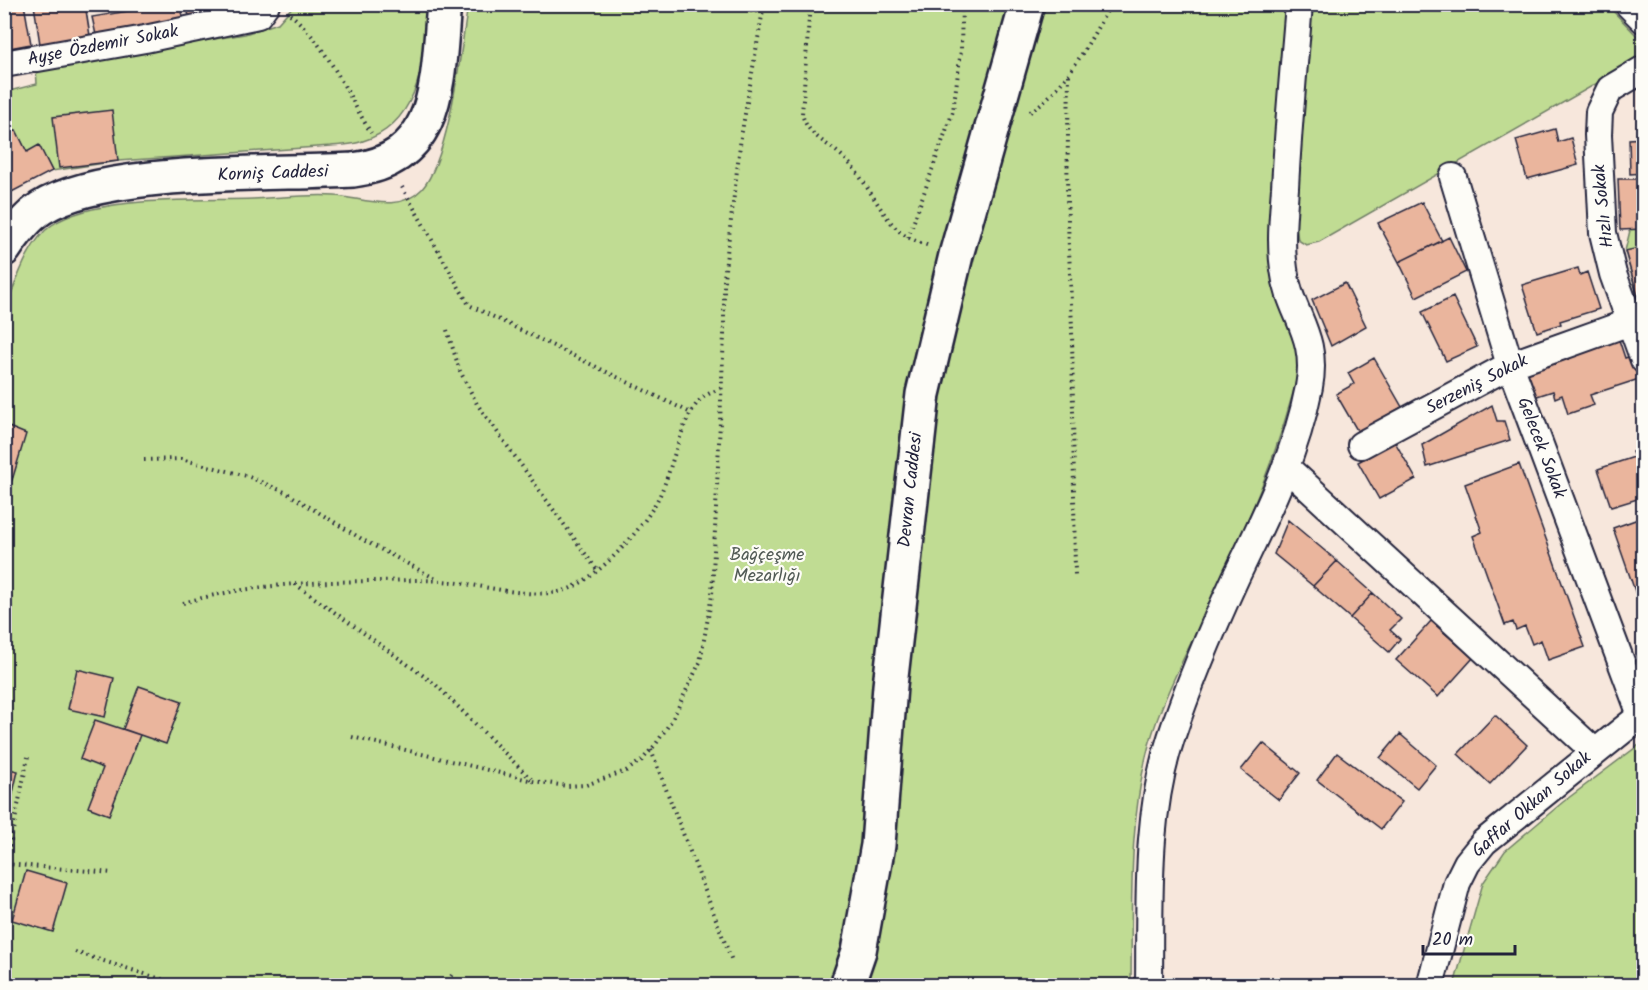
<svg xmlns="http://www.w3.org/2000/svg" width="1648" height="990" font-family="Kalam,sans-serif">
  <style>
    .green { fill: #c0dc93; stroke: #717f67; stroke-width: 1.5 }
    .building { fill: #eab59d; stroke: #22223b; stroke-width: 1.5 }
    .lines { fill: none; stroke-linecap: round; stroke-linejoin: round }
    .minor-casing { stroke: #22223b; stroke-width: 30 }
    .secondary-casing { stroke: #22223b; stroke-width: 38 }
    .path { stroke: #22223b; stroke-width: 4; stroke-dasharray: 1.5 4.5; stroke-linecap: butt }
    .minor { stroke: #fdfcf7; stroke-width: 26 }
    .secondary { stroke: #fdfcf7; stroke-width: 33 }
    .labels { text-anchor: middle; dominant-baseline: central; stroke-width: 4.5; stroke-linejoin: round; paint-order: stroke }
    .street-label { font-size: 18px; fill: #22223b; stroke: #fdfcf7 }
    .park-label { font-size: 18px; fill: #515a55; stroke: #fdfcf7 }
  </style>
  <rect width="100%" height="100%" fill="#f7e7dc"/>
  <filter id="ink" filterUnits="userSpaceOnUse"><feTurbulence type="fractalNoise" baseFrequency=".0167" numOctaves="2"/><feDisplacementMap in="SourceGraphic" scale="12" xChannelSelector="R" yChannelSelector="G"/><feConvolveMatrix kernelMatrix="1 2 1 2 8 2 1 2 1" color-interpolation-filters="sRGB"/></filter>
  <g filter="url(#ink)">
    <path class="green" d="M294,5H431C424,55 422,123 363,141C353,145 341,145 331,146L118,161L52,171L39,146L27,152L16,130L5,136V92L37,84L36,68L245,34L278,23Z
      M468,5H1288L1299,369C1280,451 1246,527 1210,603C1189,649 1163,695 1149,745C1128,822 1132,907 1131,985H5L4,312C15,286 27,242 52,225C98,195 198,201 253,199C280,198 308,194 335,196C362,198 399,214 422,189C450,157 461,48 468,5Z
      M1312,5H1607L1643,42V57L1319,242L1306,245L1298,240L1295,219Z
      M1643,177V316L1625,251Z
      M1643,742V985H1454L1483,883L1505,851L1563,802Z"/>
    <path class="building" d="M4,4H24L31,44L4,49Z
      M85,4L90,36L40,44L34,5Z
      M134,4H181L183,20L96,35L92,17L135,10Z
      M186,4H247L190,20Z
      M298,4H349L348,9Z
      M112,110L118,161L59,168L53,117Z
      M1555,129L1558,142L1571,138L1578,165L1527,179L1516,140Z
      M16,130L27,152L39,145L52,171L4,196V136Z
      M1644,138V173L1630,174L1629,139Z
      M1618,179H1644V229L1620,230Z
      M1422,202L1442,241L1399,262L1378,223Z
      M1449,237L1466,272L1416,297L1399,262Z
      M1644,247V302L1640,303L1625,251Z
      M1578,268L1580,275L1587,272L1599,309L1560,321L1561,324L1537,332L1522,285Z
      M1345,283L1366,326L1331,346L1312,300Z
      M1453,297L1477,347L1446,361L1422,312Z
      M1619,340L1625,358L1631,356L1639,379L1590,395L1594,405L1568,414L1562,395L1555,398L1553,391L1534,397L1525,371Z
      M1374,358L1402,407L1358,432L1336,394L1354,384L1348,373Z
      M1492,405L1497,421H1504L1510,440L1427,467L1422,445Z
      M4,425L26,434L13,477L4,474Z
      M1395,442L1416,479L1379,499L1358,462Z
      M1644,448V497L1611,507L1598,469L1634,457L1632,452Z
      M1519,464L1585,647L1548,660L1541,640L1532,644L1525,626L1516,630L1513,622L1505,625L1473,536L1482,532L1465,484Z
      M4,474L13,477L4,501Z
      M1641,518L1644,522V617L1613,528Z
      M1288,520L1337,561L1313,586L1274,554Z
      M1337,561L1373,593L1350,618L1313,586Z
      M1373,593L1401,619L1390,630L1400,639L1389,652L1350,618Z
      M1431,621L1473,658L1438,697L1396,660Z
      M77,669L114,678L105,717L68,709Z
      M139,686L182,701L166,744L123,729Z
      M1495,715L1527,745L1490,784L1458,754Z
      M95,720L140,735L109,815L88,807L103,768L80,759Z
      M1400,734L1436,765L1417,788L1380,758Z
      M1263,743L1300,773L1279,800L1241,770Z
      M1337,753L1402,802L1381,829L1317,780Z
      M4,768L18,771L9,810L4,809Z
      M26,871L67,883L53,932L12,920Z"/>
    <g class="lines">
      <defs>
        <path id="minor" d="M1628,4L1644,20
          M4,64L145,39L258,15L266,4
          M1644,69L1610,89L1599,112L1598,135L1603,233L1613,274L1644,360
          M1453,177L1510,365L1641,715
          M1361,445L1510,365L1630,322
          M1287,468L1594,751
          M1149,986C1150,903 1145,817 1171,738C1189,683 1212,629 1236,577C1266,515 1296,455 1309,387C1319,334 1289,314 1284,269C1280,242 1283,215 1285,188C1288,127 1294,66 1299,4
          M1430,986L1457,883L1467,863L1484,842L1644,713"/>
        <path id="secondary" d="M4,249C14,234 26,218 41,208C105,167 274,175 353,170C443,159 437,77 444,4
          M847,986L859,951L878,845L890,686L923,394L956,255L1027,4"/>
      </defs>
      <use href="#minor" class="minor-casing"/>
      <use href="#secondary" class="secondary-casing"/>
      <path class="path" d="M709,4L762,12
        M810,4L802,114C808,136 825,141 842,156C864,176 875,205 895,227C904,237 915,241 927,245
        M290,14C326,43 347,94 371,133
        M1069,75L1067,194L1072,329L1075,577
        M1030,112C1068,86 1088,43 1111,4
        M402,187L469,305L691,413
        M908,238L953,111L961,50L962,4
        M447,330L460,371L477,404L597,570
        M144,460L181,459L247,476L287,493L365,541L438,580
        M295,584L435,684L533,781
        M183,603C245,585 308,582 372,581C395,581 418,579 441,581C477,583 538,603 571,588C603,573 643,529 659,497C673,469 679,424 699,401C705,395 714,391 722,388
        M352,737L533,781L567,786L586,785L626,771L642,760L656,744L672,720L700,662L712,595L724,335V278L741,137L764,4
        M651,750L732,961
        M6,864L28,757
        M6,864L113,873
        M75,952L183,986
        M444,986L452,975"/>
      <use href="#minor" class="minor"/>
      <use href="#secondary" class="secondary"/>
    </g>
  </g>
  <g class="labels">
    <g class="street-label">
      <text transform="translate(103 46) rotate(-11)">Ayşe Özdemir Sokak</text>
      <text transform="translate(273 174) rotate(-2)">Korniş Caddesi</text>
      <text transform="translate(1604 206) rotate(-96)">Hızlı Sokak</text>
      <text transform="translate(1477 385) rotate(-27)">Serzeniş Sokak</text>
      <text transform="translate(1541 448) rotate(69)">Gelecek Sokak</text>
      <text transform="translate(911 490) rotate(-84)">Devran Caddesi</text>
      <text transform="translate(1532 805) rotate(-41)">Gaffar Okkan Sokak</text>
    </g>
    <g class="park-label">
      <text x="767" y="555">Bağçeşme<tspan x="767" dy="21">Mezarlığı</tspan></text>
    </g>
  </g>
  <rect width="1648" height="990" fill="none" stroke="#fdfcf7" stroke-width="24"/>
  <rect x="12" y="12" width="1624" height="966" fill="none" stroke="#22223b" stroke-width="2" filter="url(#ink)"/>
  <path d="M1423 945v9h92v-9" fill="none" stroke="#22223b" stroke-width="3"/>
  <text x="1432" y="945" font-size="18" fill="#22223b" stroke="#fdfcf7" stroke-width="4.5" paint-order="stroke">20 m</text>
</svg>
